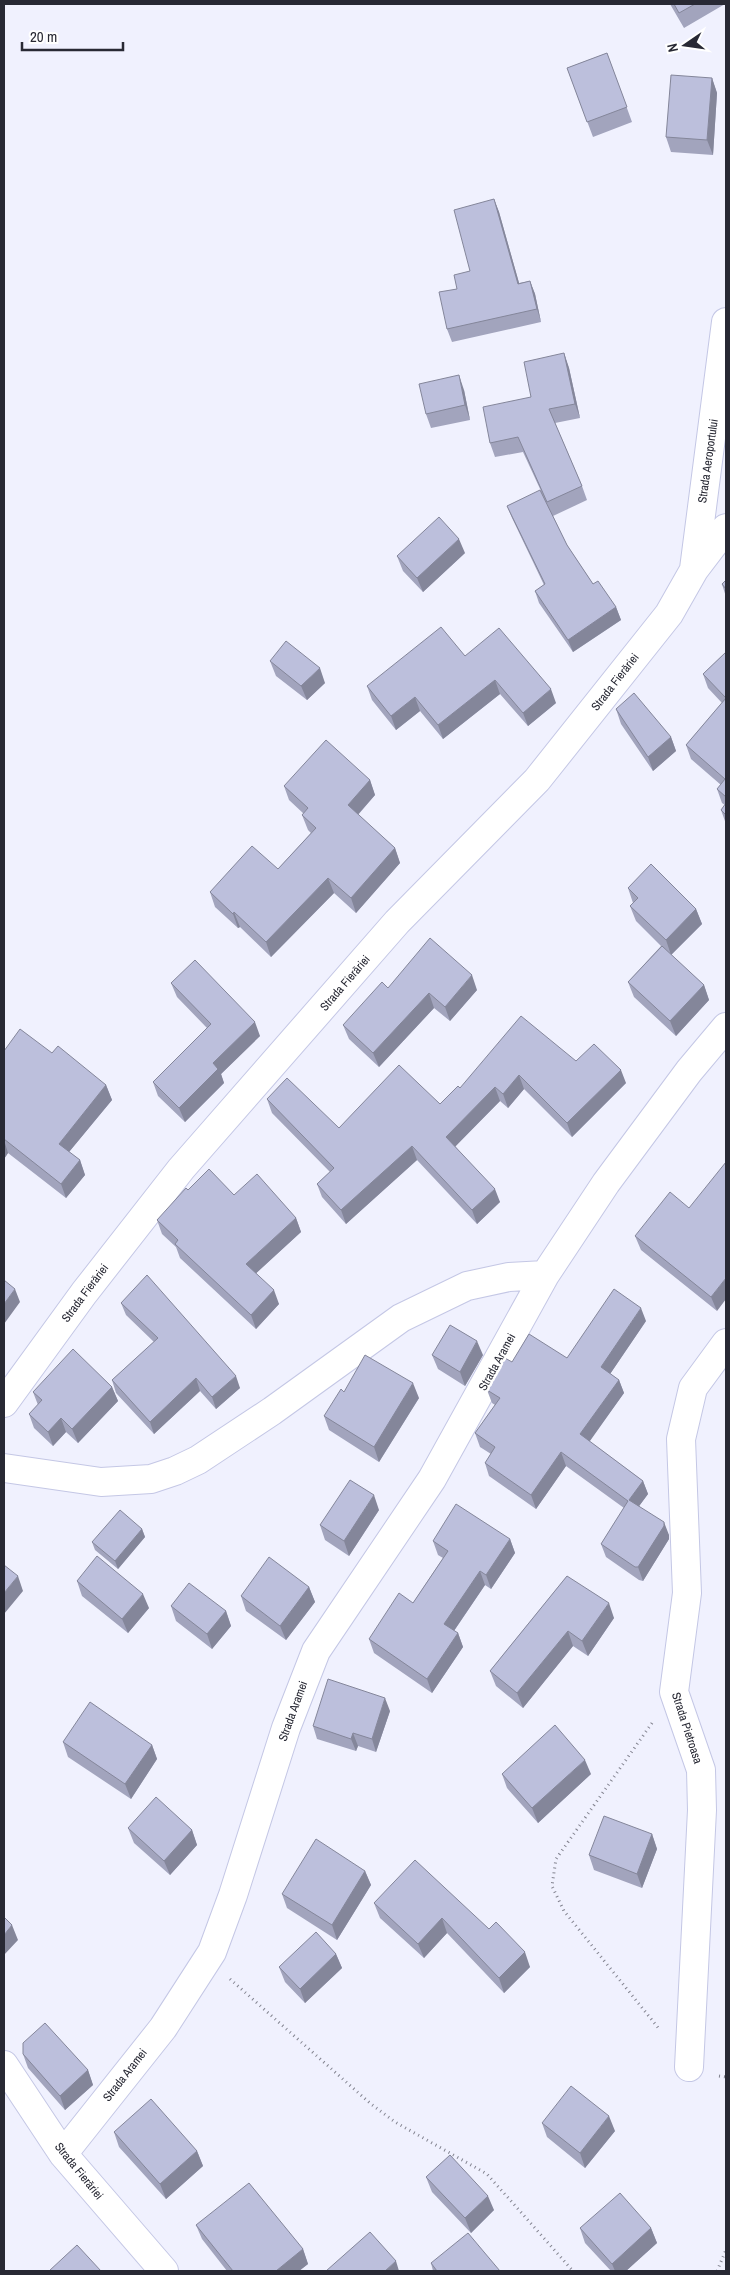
<svg xmlns="http://www.w3.org/2000/svg" width="730" height="2275" font-family="'Archivo Narrow',sans-serif">
  <style>
    .lines { fill: none; stroke-linecap: round; stroke-linejoin: round }
    .street-casing { stroke: #c4c7e5; stroke-width: 30 }
    .path { stroke: #838490; stroke-width: 3; stroke-dasharray: 1 4; stroke-linecap: butt }
    .street { stroke: #fff; stroke-width: 28 }
    .wall { fill: #a2a4bd }
    .shaded-wall { fill: #84869a }
    .building { fill: #bcbfdc; stroke: #84869a }
    .labels { text-anchor: middle; dominant-baseline: central; stroke-width: 5; stroke-linejoin: round; paint-order: stroke }
    .street-label { font-size: 12px; fill: #282934; stroke: #fff }
  </style>
  <rect width="100%" height="100%" fill="#f0f1fe"/>
  <g class="lines">
    <defs>
      <path id="street" d="M694,569L726,322
        M4,1403L84,1293L181,1169L397,922L537,780L669,614L694,570L726,528
        M4,1468L101,1482L151,1479L175,1471L198,1460L272,1411L401,1318L467,1286L509,1277L545,1275
        M4,2065L63,2154L164,2271
        M689,2067L702,1810L701,1770L674,1692L687,1593L681,1439L693,1388L726,1343
        M63,2154L163,2028L212,1952L233,1895L286,1728L316,1651L432,1479L545,1275L606,1183L689,1071L726,1027"/>
    </defs>
    <use href="#street" class="street-casing"/>
    <path class="path" d="M652,1723L556,1859L552,1886L564,1911L660,2030
      M230,1979L371,2104L395,2122L487,2174L573,2271
      M719,2076L726,2077
      M717,2271L726,2250"/>
    <use href="#street" class="street"/>
  </g>
  <path class="wall" d="M670,4H725L684,28Z
    M607,53L632,122L593,137L567,68Z
    M712,78L717,93L713,155L671,152L666,137Z
    M494,199L499,212L519,283L530,281L535,294L541,322L452,342L447,329L457,289L470,271Z
    M564,353L569,368L580,418L555,423L582,486L587,500L553,516L567,545L593,584L616,607L621,620L573,652L539,603L535,591L544,585L512,518L507,506L541,491L523,452L495,457L490,443L531,397Z
    M464,390L470,420L431,428L426,414Z
    M465,553L423,592L403,571L397,556Z
    M726,580V597L722,584Z
    M726,652V824L721,810L725,805L722,803L717,789L721,785L691,759L686,745L722,703L708,688L703,674Z
    M465,656L556,703L528,726L500,694L443,739L420,711L396,730L372,700L367,686Z
    M270,661L325,683L307,700L276,676Z
    M616,709L671,737L676,751L653,771L621,724Z
    M370,780L375,795L358,815L395,848L400,863L356,913L334,893L271,957L240,927L238,928L215,907L210,892L278,869L311,833L308,830L302,815L304,814L289,800L284,786Z
    M628,888L696,909L702,924L671,955L704,985L709,1000L676,1036L634,997L628,982L661,946L636,921L630,906L633,903Z
    M171,983L260,1036L221,1074L224,1083L185,1122L158,1096L153,1082L207,1028L177,997Z
    M388,988L477,990L450,1021L434,1008L379,1067L349,1039L343,1025Z
    M4,1051L52,1053L106,1085L112,1100L69,1152L80,1160L85,1175L66,1198L8,1153L4,1159Z
    M576,1061L626,1083L572,1137L524,1089L508,1108L500,1101L455,1146L500,1202L477,1224L417,1160L346,1224L322,1197L317,1184L330,1172L272,1113L267,1099L339,1128L440,1104L460,1088Z
    M188,1190L234,1195L296,1218L301,1232L256,1273L279,1304L256,1329L180,1258L176,1247L162,1234L157,1220Z
    M689,1208L717,1311L641,1250L635,1236Z
    M121,1303L240,1388L216,1409L200,1391L154,1434L116,1393L112,1380L154,1342L126,1315Z
    M646,1321L610,1374L619,1380L624,1393L589,1441L643,1481L648,1494L639,1506L669,1535V1539L643,1581L639,1580L606,1557L601,1544L624,1508L566,1466L536,1509L489,1476L485,1463L491,1454L480,1447L475,1433L495,1405L492,1403L487,1390L512,1362L567,1358Z
    M432,1355H483L465,1386L438,1369Z
    M112,1387L118,1401L78,1443L66,1432L53,1446L34,1428L29,1414L38,1405L33,1392Z
    M344,1392L419,1398L379,1462L329,1430L324,1416Z
    M379,1510L349,1556L325,1540L320,1525Z
    M142,1529L145,1537L118,1569L95,1550L92,1542Z
    M510,1539L515,1553L491,1589L485,1585L454,1631L458,1633L463,1647L432,1693L374,1653L369,1639L413,1603L443,1558L438,1555L433,1541Z
    M567,1576L614,1618L588,1656L573,1646L523,1708L496,1686L490,1671Z
    M77,1581L149,1608L128,1633L82,1596Z
    M309,1587L315,1602L286,1640L246,1611L241,1596Z
    M171,1606L226,1611L231,1626L212,1649L176,1621Z
    M390,1711L376,1752L358,1746L356,1751L317,1739L313,1726Z
    M63,1742L152,1745L157,1759L131,1799L68,1757Z
    M502,1774H591L538,1823L507,1788Z
    M128,1828L192,1830L197,1845L170,1875L134,1843Z
    M652,1834L657,1849L642,1888L594,1870L589,1855Z
    M365,1871L371,1885L337,1940L287,1908L282,1894Z
    M374,1903L489,1929L530,1967L504,1993L447,1933L424,1958L380,1918Z
    M336,1954L342,1968L305,2003L285,1982L279,1967Z
    M23,2054L88,2070L93,2085L65,2110L28,2068Z
    M542,2123L615,2131L585,2168L547,2137Z
    M114,2132L197,2151L203,2166L166,2199L119,2147Z
    M426,2177L494,2210L471,2233L432,2192Z
    M196,2225L303,2249L308,2264L299,2271H227L202,2239Z
    M580,2228H651L657,2243L626,2271H611L585,2243Z
    M431,2263L500,2271H433Z"/>
  <path class="shaded-wall" d="M712,78L717,93L713,155L707,140Z
    M494,199L499,212L523,297L518,284Z
    M530,281L535,294L541,322L537,309Z
    M564,353L569,368L580,418L575,404Z
    M459,375L464,390L470,420L465,405Z
    M459,539L465,553L423,592L417,578Z
    M616,607L621,620L573,652L568,640Z
    M320,668L325,683L307,700L301,686Z
    M495,680L500,694L443,739L438,725Z
    M551,689L556,703L528,726L523,713Z
    M415,697L420,711L396,730L391,716Z
    M671,737L676,751L653,771L648,757Z
    M370,780L375,795L353,820L348,805Z
    M395,848L400,863L356,913L351,898Z
    M328,878L334,893L271,957L266,942Z
    M696,909L702,924L671,955L666,940Z
    M234,912L240,927L238,928L233,914Z
    M472,975L477,990L450,1021L445,1007Z
    M704,985L709,1000L676,1036L670,1021Z
    M429,993L434,1008L379,1067L373,1053Z
    M255,1022L260,1036L221,1074L224,1083L185,1122L179,1108L213,1063Z
    M621,1070L626,1083L572,1137L567,1123Z
    M519,1075L524,1089L508,1108L503,1094Z
    M106,1085L112,1100L64,1158L59,1144Z
    M495,1087L500,1101L451,1151L446,1137Z
    M4,1140L8,1153L4,1159Z
    M412,1146L417,1160L346,1224L341,1210Z
    M80,1160L85,1175L66,1198L61,1184Z
    M495,1189L500,1202L477,1224L472,1210Z
    M296,1218L301,1232L251,1278L246,1264Z
    M726,1278V1299L717,1311L711,1297Z
    M15,1289L20,1302L4,1324V1304Z
    M274,1290L279,1304L256,1329L251,1315Z
    M641,1308L646,1321L606,1380L601,1367Z
    M477,1341L483,1355L465,1386L460,1372Z
    M236,1376L240,1388L216,1409L212,1397Z
    M196,1378L200,1391L154,1434L150,1422Z
    M619,1380L624,1393L585,1448L580,1434Z
    M413,1383L419,1398L379,1462L374,1447Z
    M112,1387L118,1401L78,1443L72,1429Z
    M61,1418L66,1432L53,1446L48,1432Z
    M561,1452L566,1466L536,1509L531,1495Z
    M643,1481L648,1494L634,1513L629,1500Z
    M374,1495L379,1510L349,1556L344,1541Z
    M664,1522L669,1535V1539L643,1581L638,1567Z
    M142,1529L145,1537L118,1569L115,1561Z
    M510,1539L515,1553L491,1589L486,1575Z
    M480,1571L485,1585L449,1638L444,1624Z
    M18,1576L23,1591L4,1614V1593Z
    M309,1587L315,1602L286,1640L280,1626Z
    M143,1594L149,1608L128,1633L122,1619Z
    M609,1603L614,1618L588,1656L582,1641Z
    M226,1611L231,1626L212,1649L207,1634Z
    M568,1631L573,1646L523,1708L517,1693Z
    M458,1633L463,1647L432,1693L427,1679Z
    M385,1698L390,1711L376,1752L372,1739Z
    M353,1733L358,1746L356,1751L351,1739Z
    M152,1745L157,1759L131,1799L125,1784Z
    M585,1760L591,1774L538,1823L532,1808Z
    M192,1830L197,1845L170,1875L164,1861Z
    M652,1834L657,1849L642,1888L637,1874Z
    M365,1871L371,1885L337,1940L332,1925Z
    M442,1918L447,1933L424,1958L418,1944Z
    M12,1925L18,1940L4,1955V1935Z
    M525,1952L530,1967L504,1993L499,1978Z
    M336,1954L342,1968L305,2003L300,1989Z
    M88,2070L93,2085L65,2110L60,2096Z
    M609,2116L615,2131L585,2168L580,2153Z
    M197,2151L203,2166L166,2199L160,2184Z
    M488,2196L494,2210L471,2233L465,2218Z
    M651,2228L657,2243L626,2271H615L612,2264Z
    M303,2249L308,2264L299,2271H276Z
    M396,2261L399,2271H385Z"/>
  <path class="building" d="M674,4H695L679,13Z
    M607,53L627,107L587,122L567,68Z
    M671,75L712,78L707,140L666,137Z
    M494,199L518,284L530,281L537,309L447,329L439,292L457,289L454,275L470,271L454,210Z
    M564,353L575,404L549,409L582,486L547,502L518,437L490,443L483,407L531,397L524,362Z
    M459,375L465,405L426,414L419,384Z
    M540,490L567,545L593,584L598,581L616,607L568,640L535,591L545,584L507,506Z
    M439,517L459,539L417,578L397,556Z
    M726,580V589L722,584Z
    M441,627L465,656L499,628L551,689L523,713L495,680L438,725L415,697L391,716L367,686Z
    M286,641L320,668L301,686L270,661Z
    M726,652V698L703,674Z
    M634,693L671,737L648,757L616,709Z
    M726,698V797L717,789L725,779L686,745Z
    M326,740L370,780L348,805L395,848L351,898L328,878L266,942L234,912L233,914L210,892L252,846L278,869L316,828L302,815L308,808L284,786Z
    M726,803V815L721,810Z
    M651,864L696,909L666,940L630,906L638,898L628,888Z
    M430,938L472,975L445,1007L429,993L373,1053L343,1025L382,982L388,988Z
    M662,946L704,985L670,1021L628,982Z
    M195,960L255,1022L213,1063L218,1069L179,1108L153,1082L211,1024L171,983Z
    M521,1016L576,1061L594,1044L621,1070L567,1123L519,1075L503,1094L495,1087L446,1137L495,1189L472,1210L412,1146L341,1210L317,1184L334,1168L267,1099L287,1078L339,1128L399,1065L440,1104L458,1086L460,1088Z
    M20,1029L52,1053L58,1046L106,1085L59,1144L80,1160L61,1184L4,1139V1051Z
    M726,1162V1278L711,1297L635,1236L670,1192L689,1208Z
    M209,1169L234,1195L257,1174L296,1218L246,1264L274,1290L251,1315L175,1244L178,1240L157,1220L186,1188L188,1190Z
    M147,1275L236,1376L212,1397L196,1378L150,1422L112,1380L158,1338L121,1303Z
    M4,1280L15,1289L4,1304Z
    M614,1289L641,1308L601,1367L619,1380L580,1434L643,1481L629,1500L664,1522V1526L638,1567H635L601,1544L628,1501L561,1452L531,1495L485,1463L495,1447L475,1433L500,1398L487,1390L505,1358L512,1362L529,1334L567,1358Z
    M450,1325L477,1341L460,1372L432,1355Z
    M73,1349L112,1387L72,1429L61,1418L48,1432L29,1414L42,1400L33,1392Z
    M365,1355L413,1383L374,1447L324,1416L341,1389L344,1392Z
    M350,1480L374,1495L344,1541L320,1525Z
    M456,1504L510,1539L486,1575L480,1571L444,1624L458,1633L427,1679L369,1639L399,1593L413,1603L448,1551L433,1541Z
    M120,1510L142,1529L115,1561L92,1542Z
    M97,1556L143,1594L122,1619L77,1581Z
    M269,1557L309,1587L280,1626L241,1596Z
    M4,1565L18,1576L4,1593Z
    M567,1576L609,1603L582,1641L568,1631L517,1693L490,1671Z
    M189,1583L226,1611L207,1634L171,1606Z
    M328,1679L385,1698L372,1739L353,1733L351,1739L313,1726Z
    M90,1702L152,1745L125,1784L63,1742Z
    M555,1725L585,1760L532,1808L502,1774Z
    M156,1797L192,1830L164,1861L128,1828Z
    M604,1816L652,1834L637,1874L589,1855Z
    M316,1839L365,1871L332,1925L282,1894Z
    M415,1860L489,1929L496,1922L525,1952L499,1978L442,1918L418,1944L374,1903Z
    M4,1917L12,1925L4,1935Z
    M316,1932L336,1954L300,1989L279,1967Z
    M45,2023L88,2070L60,2096L23,2054V2043Z
    M571,2086L609,2116L580,2153L542,2123Z
    M151,2099L197,2151L160,2184L114,2132Z
    M450,2155L488,2196L465,2218L426,2177Z
    M249,2183L303,2249L276,2271H233L196,2225Z
    M620,2193L651,2228L612,2264L580,2228Z
    M370,2232L396,2261L385,2271H326Z
    M468,2233L500,2271H437L431,2263Z
    M77,2245L101,2271H49Z"/>
  <g class="labels">
    <g class="street-label">
      <text transform="translate(708 461) rotate(-82)">Strada Aeroportului</text>
      <text transform="translate(615 682) rotate(-52)">Strada Fierăriei</text>
      <text transform="translate(345 983) rotate(-49)">Strada Fierăriei</text>
      <text transform="translate(85 1293) rotate(-53)">Strada Fierăriei</text>
      <text transform="translate(497 1362) rotate(-61)">Strada Aramei</text>
      <text transform="translate(293 1711) rotate(-70)">Strada Aramei</text>
      <text transform="translate(687 1728) rotate(72)">Strada Pietroasa</text>
      <text transform="translate(125 2075) rotate(-52)">Strada Aramei</text>
      <text transform="translate(79 2171) rotate(51)">Strada Fierăriei</text>
    </g>
  </g>
  <rect width="730" height="2275" fill="none" stroke="#282934" stroke-width="10"/>
  <g transform="translate(685 45) rotate(257)" stroke="#ffffff" stroke-width="4" paint-order="stroke">
  <path d="M0-4L9 19L0 12L-9 19Z" fill="#282934"/>
  <text y="-8" font-size="14" font-weight="bold" text-anchor="middle" fill="#282934">N</text>
  </g>
  <path d="M22 42v8h101v-8" fill="none" stroke="#282934" stroke-width="2.5"/>
  <text x="30" y="42" font-size="15" fill="#282934" stroke="#ffffff" stroke-width="4" paint-order="stroke">20 m</text>
</svg>
